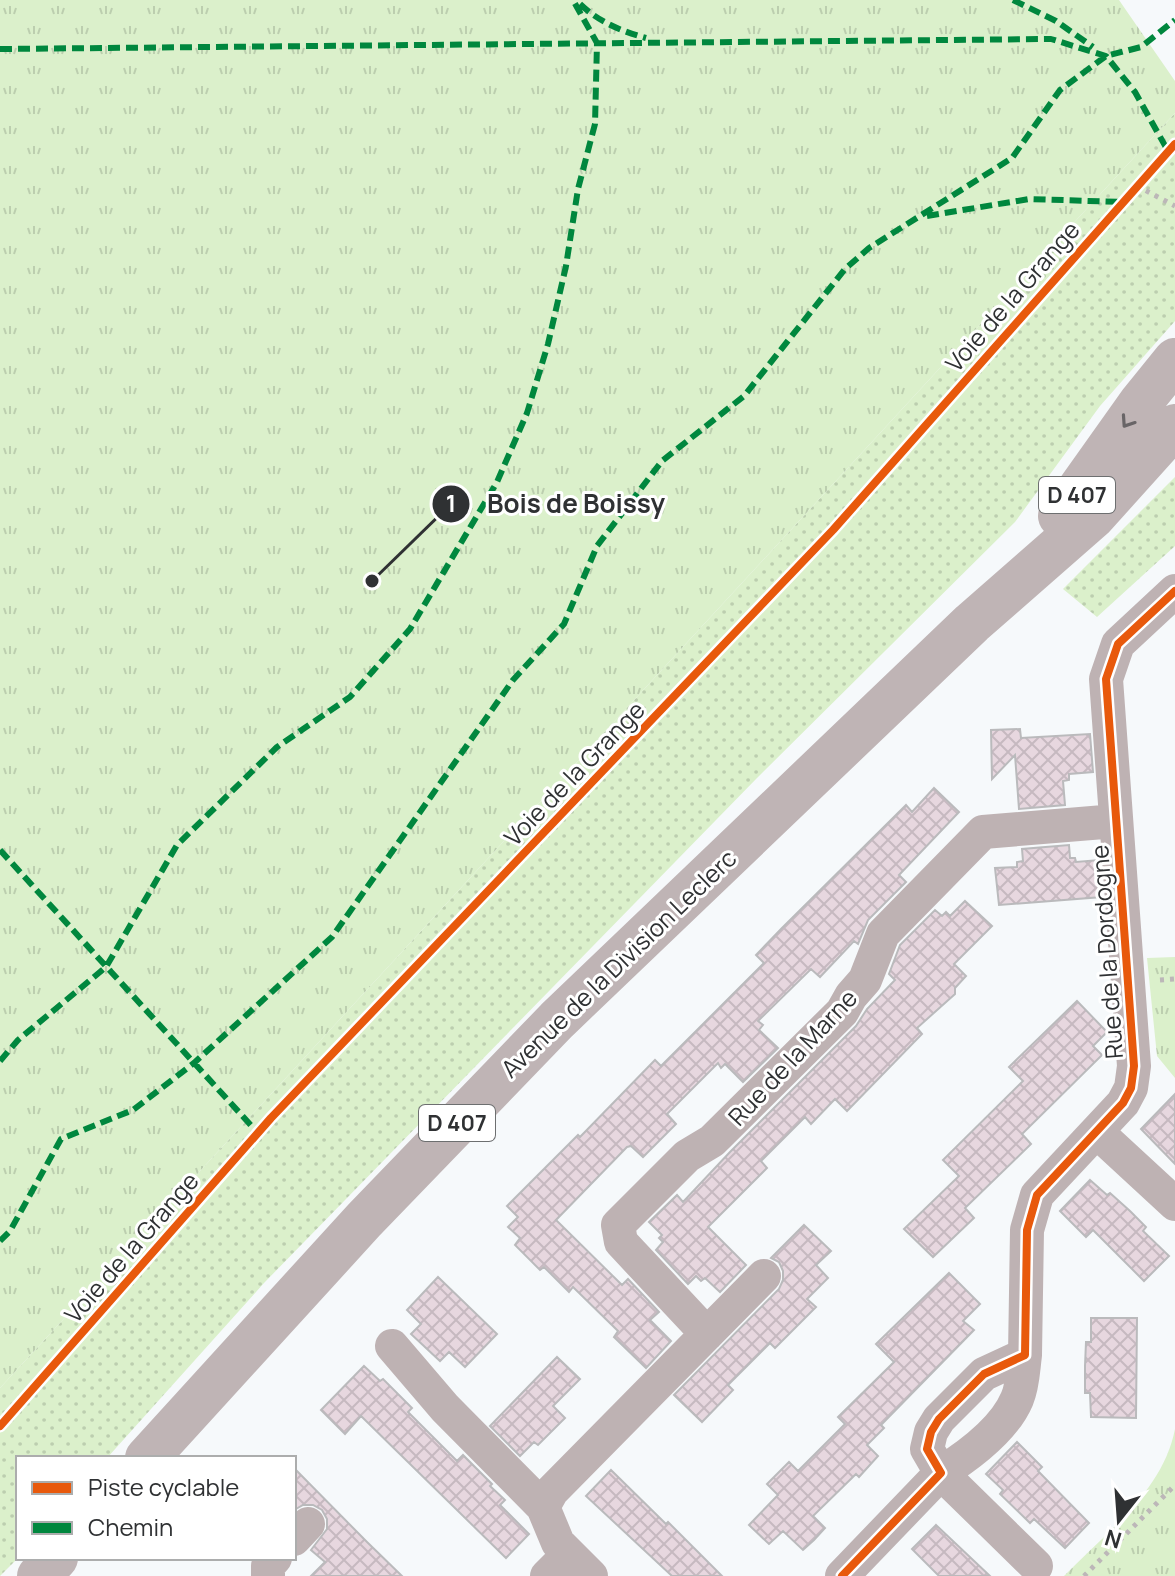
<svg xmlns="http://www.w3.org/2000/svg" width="1175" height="1576" font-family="Manrope,sans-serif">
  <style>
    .grass { fill: url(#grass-dots) }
    .park { fill: url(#park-tufts) }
    .building { fill: url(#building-cross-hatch); stroke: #bababc; stroke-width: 2 }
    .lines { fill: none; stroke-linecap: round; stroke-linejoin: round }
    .path { stroke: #bcb7b8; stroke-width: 5; stroke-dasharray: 4 6; stroke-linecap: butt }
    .street { stroke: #beb2b3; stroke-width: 34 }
    .primary { stroke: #bfb4b5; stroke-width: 44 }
    .quiet { stroke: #00873e; stroke-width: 6; stroke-dasharray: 12 6; stroke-linecap: butt }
    .cycleway-casing { stroke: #fff; stroke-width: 13 }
    .cycleway { stroke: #e8590c; stroke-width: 8 }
    .oneway { stroke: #696567 }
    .labels { text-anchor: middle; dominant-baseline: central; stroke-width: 6; stroke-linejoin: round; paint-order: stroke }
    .shield { fill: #fff; stroke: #6d6f70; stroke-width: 2 }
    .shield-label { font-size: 22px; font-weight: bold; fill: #2f3133 }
    .street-label { font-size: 24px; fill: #2f3133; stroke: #fff }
    .leader { fill: none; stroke: #2f3133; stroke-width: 3 }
    .callout-dot { fill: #2f3133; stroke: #fff; stroke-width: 3 }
    .mark-label { font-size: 24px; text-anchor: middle; font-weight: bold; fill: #fff }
    .callout-label { font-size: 26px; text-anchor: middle; font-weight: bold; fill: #2f3133; stroke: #fff; stroke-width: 6; stroke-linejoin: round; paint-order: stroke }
  </style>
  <defs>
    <pattern id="grass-dots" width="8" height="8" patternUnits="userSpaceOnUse" patternTransform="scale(2)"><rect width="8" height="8" fill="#dbf0cb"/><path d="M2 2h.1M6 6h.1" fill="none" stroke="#bcceaf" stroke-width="1.8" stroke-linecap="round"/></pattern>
    <pattern id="park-tufts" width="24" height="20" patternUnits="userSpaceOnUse" patternTransform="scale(2)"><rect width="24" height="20" fill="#dbf0cb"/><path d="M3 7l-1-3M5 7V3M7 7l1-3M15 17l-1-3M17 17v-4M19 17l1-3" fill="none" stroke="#bcceaf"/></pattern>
    <pattern id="building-cross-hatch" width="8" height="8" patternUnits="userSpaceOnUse" patternTransform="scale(2)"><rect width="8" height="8" fill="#e7d7df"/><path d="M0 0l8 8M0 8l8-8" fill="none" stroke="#c6b9c0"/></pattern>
  </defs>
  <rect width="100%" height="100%" fill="#f6f9fb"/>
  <path class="grass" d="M1175,113V321L1100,406L1015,522L757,778L264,1283L107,1458H18V1558L0,1576V1388Z
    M1175,477V546L1097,617L1063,589Z"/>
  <path class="park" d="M0,0H1119L1175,81V113L0,1388Z
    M1175,957V1078L1157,1056L1147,958Z
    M1175,1429V1576H1064C1106,1533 1163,1491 1175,1429Z"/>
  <path class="building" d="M1020,729L1021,738L1090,734L1093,772L1069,774V780L1063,781L1065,805L1019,809L1015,755L992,779L991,730Z
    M934,788L959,812L899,875L906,882L868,920L858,944L854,941L820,977L811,969L758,1021L763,1025L759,1030L778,1048L743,1082L725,1064L721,1068L718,1063L667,1114L676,1124L643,1157L631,1146L627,1147L556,1220L622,1285L628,1279L659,1312L650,1320L671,1341L646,1368L614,1337L618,1331L573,1287L569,1292L544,1267L540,1270L515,1245L520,1238L508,1227L518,1217L507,1206L578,1135L580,1137L655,1060L661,1066L764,963L756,955L782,928L906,805L912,812Z
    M1069,845L1070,858H1075L1076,862L1099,860L1102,897L999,905L995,868L1017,867V862L1023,861L1022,849Z
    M965,901L992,926L954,964L966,976L955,988V994L917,1028L922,1034L847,1111L835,1099L811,1124L805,1117L761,1161L767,1168L708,1227L746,1265L720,1292L705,1278L701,1281L696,1276L688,1284L656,1250L663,1242L659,1238L662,1235L649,1222L677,1195L683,1202L730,1152L856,1026L867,1009L895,980L889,974L900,945L935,910L942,916L946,912L950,916Z
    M1077,1001L1107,1032L1093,1046L1102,1055L1022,1134L1031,1144L965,1208L974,1218L933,1257L904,1229L959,1176L943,1160L1023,1081L1009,1067Z
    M1175,1094V1164L1141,1129Z
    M1090,1180L1107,1195L1110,1193L1130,1211L1146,1227L1143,1231L1169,1256L1144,1281L1093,1230L1086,1237L1060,1211Z
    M804,1225L831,1251L816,1265L828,1278L807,1299L816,1307L775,1348L770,1343L728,1385L733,1390L702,1422L674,1395L779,1289L783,1280V1271L779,1262L771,1258Z
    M949,1273L980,1304L963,1321L974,1330L881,1425L884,1428L867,1445L878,1456L859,1477L856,1474L813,1516L825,1528L814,1540L803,1550L783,1531L769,1544L749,1525L778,1495L767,1484L789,1462L798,1471L845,1424L838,1417L894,1362L876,1344Z
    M438,1277L497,1334L465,1367L449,1352L440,1361L411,1334L421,1324L407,1310Z
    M1091,1318H1137L1136,1418L1091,1417L1090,1393H1085V1366L1086,1342H1091Z
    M557,1357L580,1379L553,1406L565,1418L538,1445L534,1442L520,1456L490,1426Z
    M364,1366L380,1381L383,1379L412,1408L408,1412L457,1461L463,1455L492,1484L490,1486L505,1500L500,1505L529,1534L506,1558L361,1416L345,1434L321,1410Z
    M1017,1442L1042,1467L1038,1471L1089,1523L1065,1548L1034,1519L1030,1523L1000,1494L1003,1490L986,1474Z
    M294,1468L367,1542L402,1576H311L325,1562L311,1550L327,1529V1519L322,1510L313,1505H303L294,1510Z
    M611,1470L666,1524L668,1522L722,1576H672L586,1496Z
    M936,1525L990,1576H939L912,1549Z"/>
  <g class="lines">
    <path class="path" d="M1137,186L1175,206
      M1160,980L1175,979
      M1084,1576L1175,1485"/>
    <path class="street" d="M1097,1132L1175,1204
      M707,1334L621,1242L618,1225L687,1156L712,1141L842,1012L851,996L865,980L883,934L983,832L1116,821
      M392,1346L445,1408L543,1507L558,1543L591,1576
      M1025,1355C1023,1370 1023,1385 1017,1399C1004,1430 968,1456 941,1473L1036,1566
      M543,1507L552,1491L764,1276
      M294,1539L308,1524
      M268,1576V1566L275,1558
      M547,1576L568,1555
      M842,1576L941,1473L927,1449L931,1432L939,1419L984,1374L1025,1355L1027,1230L1037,1195L1123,1103L1131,1088L1134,1066L1106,679L1118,644L1175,591"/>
    <path class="primary" d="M1060,516L1141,402L1175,360
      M147,1458L364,1220L557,1020L972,623L1093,517L1175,426
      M39,1576L56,1558"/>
    <path class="quiet" d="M1013,0L1056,21L1093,47
      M580,4C599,22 621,31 646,38
      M0,49L1051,39L1106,56L1135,92L1168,151
      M927,216L1029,199L1122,202
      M0,850L258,1133
      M0,1061L18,1040L106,967L177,845L277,747L350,697L410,629L497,482L527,413L548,344L566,266L578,189L595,124L597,43L573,0
      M0,1241L10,1231L61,1139L133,1110L194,1063L332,937L513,680L564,624L597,546L662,461L744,396L845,269L869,248L1012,158L1060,90L1106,56L1141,47L1175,20"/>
    <defs>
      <path id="cycleway" d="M0,1426L271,1118L833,530L1175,144
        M842,1576L941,1473L927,1449L931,1432L939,1419L984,1374L1025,1355L1027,1230L1037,1195L1123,1103L1131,1088L1134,1066L1106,679L1118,644L1175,591"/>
    </defs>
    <use href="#cycleway" class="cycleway-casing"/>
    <use href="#cycleway" class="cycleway"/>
  </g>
  <defs><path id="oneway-chevron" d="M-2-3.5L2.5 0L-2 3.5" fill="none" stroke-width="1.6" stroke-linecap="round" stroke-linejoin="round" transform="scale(2)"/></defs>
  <use class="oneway" href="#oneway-chevron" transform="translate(1127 422) rotate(124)"/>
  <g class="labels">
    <g class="shield">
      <rect x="1039" y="477" width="76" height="36" rx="6"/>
      <rect x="419" y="1105" width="76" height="36" rx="6"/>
    </g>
    <g class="shield-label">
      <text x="1077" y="495">D 407</text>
      <text x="457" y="1123">D 407</text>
    </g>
    <g class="street-label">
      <text transform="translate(1012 296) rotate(-49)">Voie de la Grange</text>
      <text transform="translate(574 773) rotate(-46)">Voie de la Grange</text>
      <text transform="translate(1106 952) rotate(-94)">Rue de la Dordogne</text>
      <text transform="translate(618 963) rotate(-44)">Avenue de la Division Leclerc</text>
      <text transform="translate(792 1057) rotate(-47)">Rue de la Marne</text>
      <text transform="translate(131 1247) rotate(-49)">Voie de la Grange</text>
    </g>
  </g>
  <path class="leader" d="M372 581L451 504"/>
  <g class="callout-dot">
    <circle cx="372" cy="581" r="8"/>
    <circle cx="451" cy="504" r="20"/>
  </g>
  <g class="mark-label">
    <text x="451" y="512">1</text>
  </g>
  <g class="callout-label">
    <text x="576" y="513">Bois de Boissy</text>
  </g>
  <rect x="16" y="1456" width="280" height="104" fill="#ffffff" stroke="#acadad" stroke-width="2"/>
  <rect x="32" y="1482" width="40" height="12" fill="#e8590c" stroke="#acadad" stroke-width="2"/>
  <text x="88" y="1496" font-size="24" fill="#2f3133">Piste cyclable</text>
  <rect x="32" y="1522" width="40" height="12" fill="#00873e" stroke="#acadad" stroke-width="2"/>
  <text x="88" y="1536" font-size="24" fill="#2f3133">Chemin</text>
  <g transform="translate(1119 1520) rotate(197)" stroke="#ffffff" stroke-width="6" paint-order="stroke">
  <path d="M0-6L14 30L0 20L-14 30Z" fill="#2f3133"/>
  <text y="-12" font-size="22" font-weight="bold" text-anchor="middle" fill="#2f3133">N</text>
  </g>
</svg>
